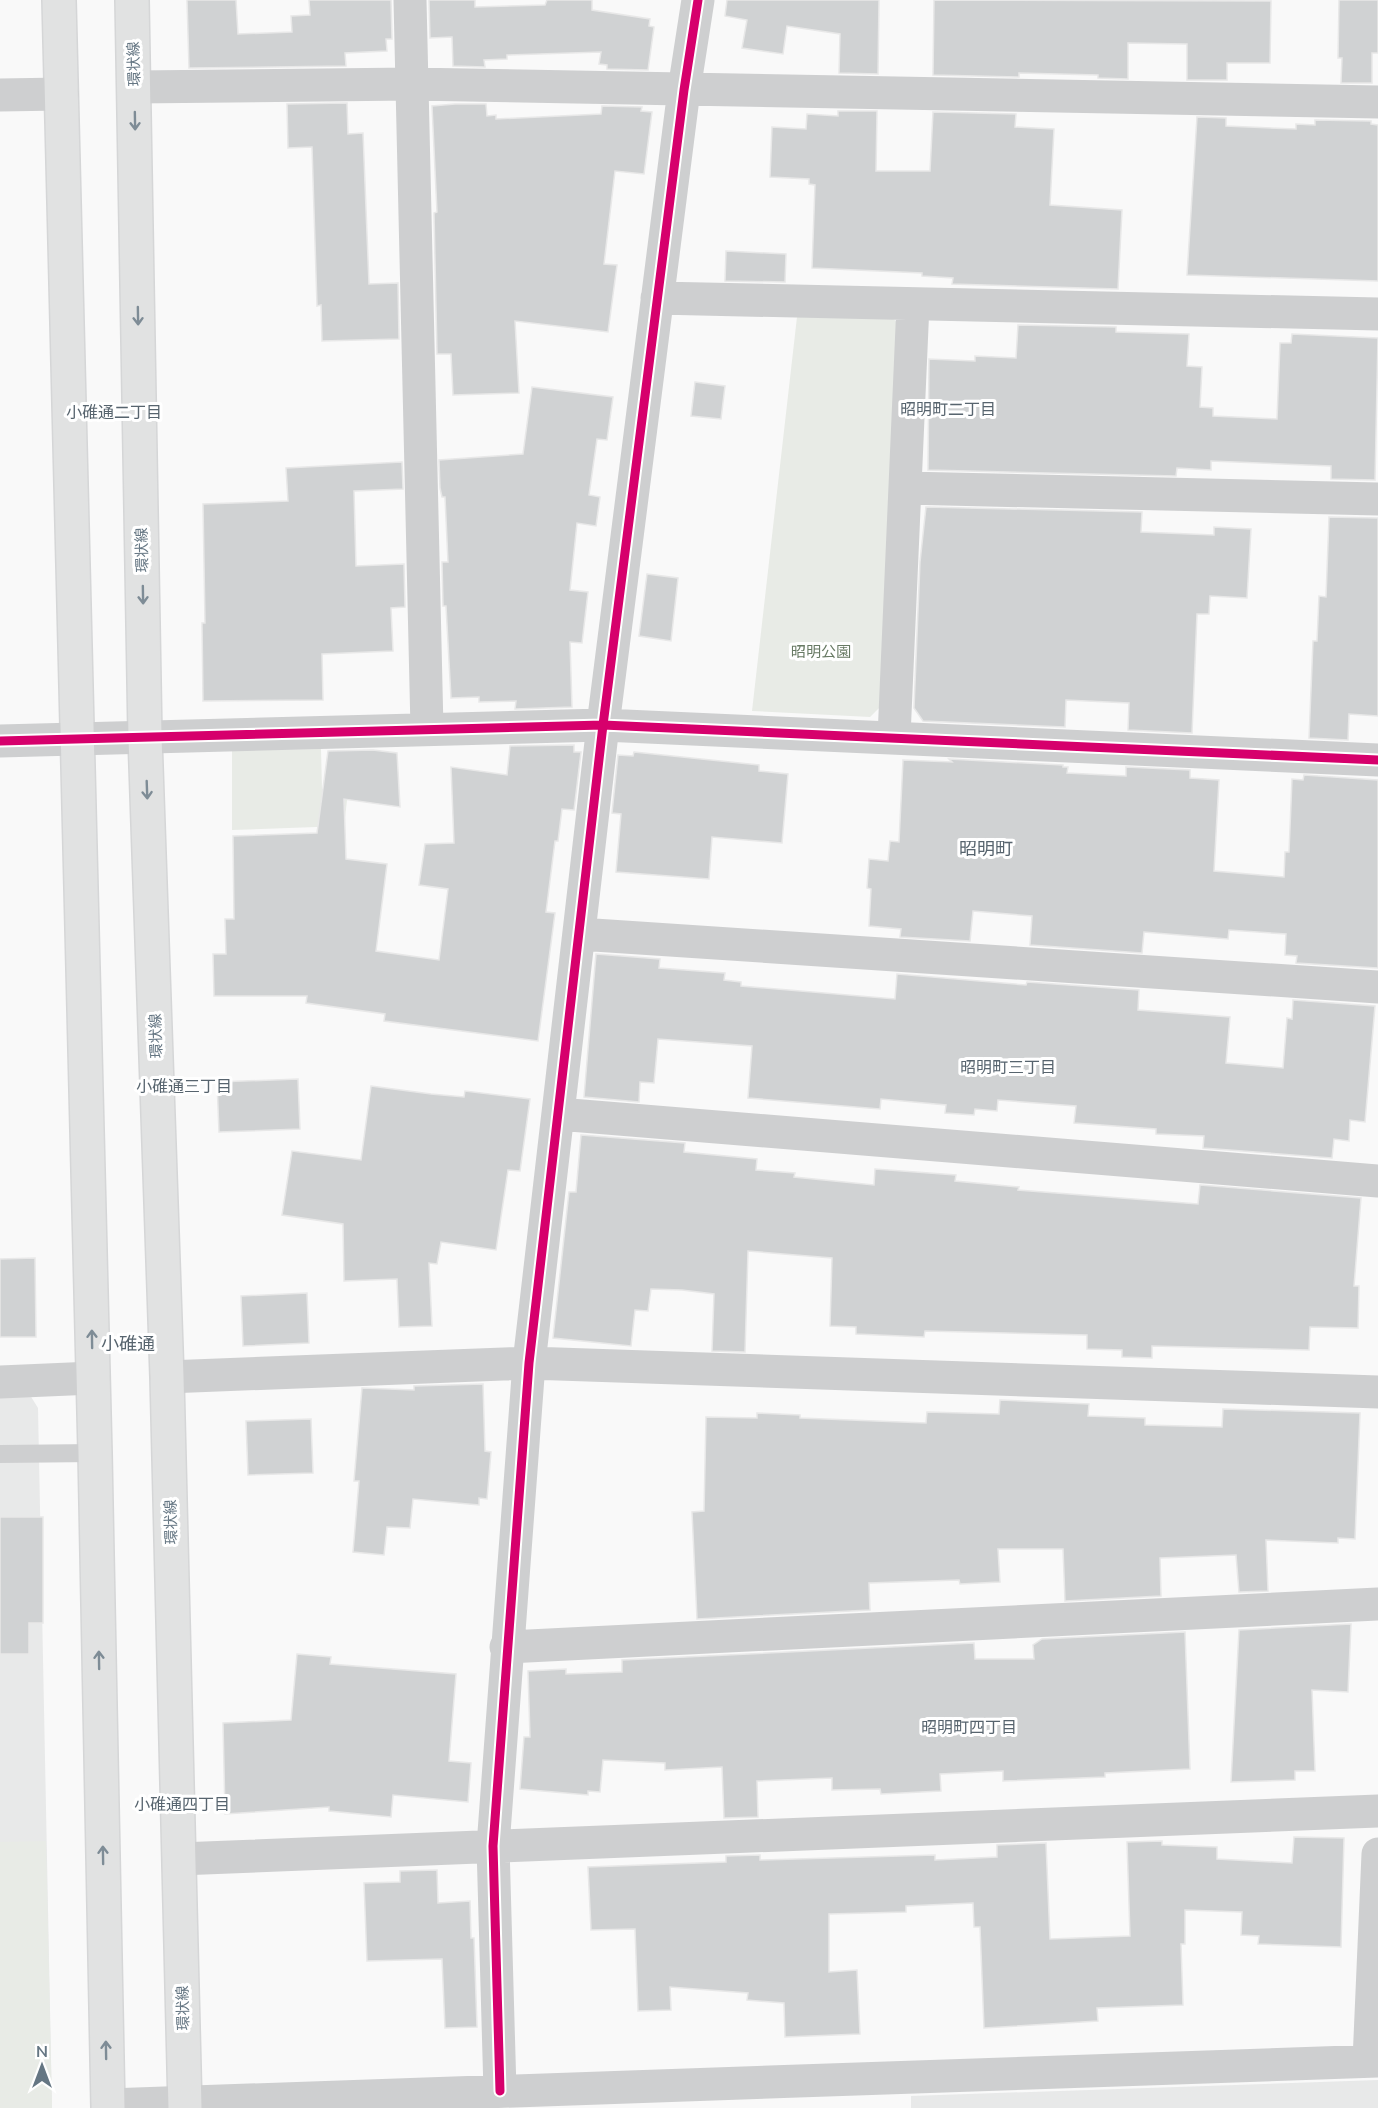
<svg xmlns="http://www.w3.org/2000/svg" width="1378" height="2108" font-family="'Nunito Sans','Noto Sans JP',sans-serif">
  <style>
    .built { fill: #e8e9e9 }
    .green { fill: #e8ebe6 }
    .building { fill: #d0d2d3; stroke: #e8e8e8; stroke-width: 1.5 }
    .lines { fill: none; stroke-linecap: round; stroke-linejoin: round }
    .primary-casing { stroke: #d5d6d7; stroke-width: 36 }
    .lane { stroke: #cecfd0; stroke-width: 18 }
    .street { stroke: #cecfd0; stroke-width: 33 }
    .primary { stroke: #e1e2e2; stroke-width: 33 }
    .cycleway-casing { stroke: #fff; stroke-width: 13 }
    .cycleway { stroke: #d6006c; stroke-width: 9 }
    .oneway { stroke: #7e8c96 }
    .labels { text-anchor: middle; dominant-baseline: central; stroke-width: 6; stroke-linejoin: round; paint-order: stroke }
    .street-label { font-size: 15px; fill: #657683; stroke: #fff }
    .park-label { font-size: 15px; fill: #687a64; stroke: #fff }
    .neighbourhood-label { font-size: 16px; fill: #57646e; stroke: #fff }
    .quarter-label { font-size: 18px; fill: #57646e; stroke: #fff }
  </style>
  <rect width="100%" height="100%" fill="#f9f9f9"/>
  <path class="built" d="M30,1395L38,1408L52,2108H0V1396Z
    M1378,2080V2108H911V2096Z"/>
  <path class="green" d="M797,317L892,318L898,323L880,707L870,717L752,711Z
    M321,749L322,789L348,792L344,826L232,830V750Z
    M46,1841L52,2108H0V1842Z"/>
  <path class="building" d="M187,0H236L238,34L292,32L291,16L310,15L309,0H391L392,39H386L387,51L345,53L346,66L189,68Z
    M429,0H475V7L545,5L547,0H592V10L650,19L649,26L654,27L648,70L607,69V65L599,64L601,52L507,55V59L484,60L485,67L453,66L452,37L430,38Z
    M727,0H879L878,74L839,73L840,34L787,26L783,54L742,48L747,20L725,16Z
    M934,0L1271,1L1270,63H1227V80H1187V44L1128,43V79L1098,78V75L1019,73V77L933,75Z
    M1339,0H1378V53H1372V83H1341L1342,58H1338Z
    M347,103L348,134L363,133L369,284L398,283L399,339L322,341L321,305L317,306L312,147L288,148L287,104Z
    M455,104H486L487,116L496,115V119L601,114L602,106L642,107L641,111L652,112L644,174L615,171L604,264L617,265L608,332L515,321L519,393L453,395L451,354H437L434,213L437,212L432,106Z
    M838,111H877L876,171H930L933,112L1016,114L1015,127L1054,129L1050,205L1122,210L1118,289L952,284L953,278L922,276V273L812,268L815,185L809,184V179L770,177L772,127L806,129L807,114L838,116Z
    M1197,117L1226,118V126L1296,129V124L1315,125V120L1371,121V124L1378,125V281L1187,275Z
    M726,251L786,254L785,282L725,281Z
    M1018,325L1116,327V332L1189,334L1187,366L1202,367L1200,407L1213,408V416L1277,419L1280,343H1291L1292,334L1378,338L1375,480L1331,479V466L1211,461V470L1177,468L1176,476L928,470L929,359L975,361V356L1016,358Z
    M695,382L725,386L721,419L691,416Z
    M532,387L613,397L607,440L597,439L589,495L600,497L596,526L577,523L570,590L588,592L582,643L570,642L572,707L515,709L516,701L479,702V697L451,698L446,606H443L442,562H448L445,497H442L440,488L439,460L523,454Z
    M402,462L403,489L354,491L356,566L404,564L405,607L391,608L393,651L322,654L323,700L203,701L202,623H205L203,504L288,501L286,468Z
    M926,507L1142,512L1141,532L1214,535V527L1251,529L1247,598L1210,596L1209,614H1197L1192,733L1128,730L1129,703L1066,700L1065,727L923,721L914,708L920,562Z
    M1329,517L1378,518V716L1349,714L1348,740L1309,738L1313,641H1317L1319,596L1326,597Z
    M647,574L678,578L671,641L639,636Z
    M574,745V752H581L574,810L562,809L558,841H555L546,912L555,913L538,1041L384,1021L385,1014L306,1003L307,996H214L213,954H226L225,919H234L233,836L317,833L328,751L373,750L397,753L400,807L344,799L346,859L387,864L376,951L439,960L448,889L419,885L425,844L454,843L451,767L507,775L510,746Z
    M634,752L759,765V771L788,774L782,843L712,837L709,879L616,872L621,814L612,813L618,755L633,756Z
    M949,759L1063,765V767H1068L1067,773L1126,776V767L1190,770V778L1219,780L1214,871L1284,877L1285,852H1289L1292,779L1303,780L1304,775L1378,780V968L1296,963L1297,956L1285,955L1286,934L1229,930L1228,939L1144,932L1142,953L1030,945L1032,916L973,911L970,941L900,937L901,929L869,926L871,889L867,888L869,859L888,861L890,841L899,842L903,760L952,762Z
    M596,954L660,959L659,968L725,973L724,980L741,982V986L895,999L897,974L1026,985L1027,982L1139,990L1138,1010L1230,1017L1226,1063L1283,1068L1287,1018L1292,1019L1293,1000L1375,1006L1365,1122L1350,1120L1349,1141L1334,1139L1332,1158L1203,1148L1204,1136L1156,1134V1129L1074,1123L1076,1106L998,1100L997,1111L975,1109L974,1115L945,1113L946,1105L881,1099L880,1109L748,1098L752,1046L658,1039L654,1083L640,1082L639,1102L584,1097Z
    M298,1079L300,1129L219,1132L217,1082Z
    M371,1086L431,1094L464,1097L465,1091L530,1099L520,1171L508,1170L496,1250L441,1242L437,1264L429,1263L432,1326L399,1327L397,1279L344,1281L343,1224L282,1215L292,1151L361,1160Z
    M581,1135L685,1143L684,1152L757,1159L756,1170L795,1173L794,1177L874,1185L875,1169L956,1175L955,1181L1019,1187L1018,1190L1198,1204L1200,1185L1361,1198L1354,1286H1359L1358,1328L1310,1327L1309,1350L1152,1346V1358L1122,1357V1350L1087,1349V1335L925,1331L924,1337L856,1334V1327L830,1326L832,1258L748,1251L745,1352L712,1351L714,1294L682,1290L651,1289L648,1311L635,1310L631,1346L553,1338L569,1192H576Z
    M35,1258L36,1337H0V1259Z
    M307,1293L309,1343L243,1346L241,1296Z
    M483,1384L485,1451L491,1452L487,1499L479,1498V1505L413,1499L410,1528L387,1527L384,1555L353,1552L359,1481H354L362,1388L414,1390V1386Z
    M1000,1400L1089,1404L1088,1416L1145,1418V1425L1222,1427L1223,1409L1360,1413L1355,1539L1338,1538V1543L1266,1540L1268,1591L1239,1592L1236,1555L1160,1558L1161,1596L1065,1601L1063,1549H998L1000,1582L960,1584L959,1580L869,1583L870,1610L697,1619L692,1512L704,1511L706,1417L757,1418V1413L800,1415V1418L926,1423L927,1412L999,1414Z
    M311,1419L313,1473L248,1475L246,1421Z
    M0,1517H43V1623H29V1654H0Z
    M1351,1624L1348,1692L1312,1690L1315,1771H1295V1780L1231,1782L1239,1630Z
    M1185,1632L1190,1769L1105,1773V1777L1003,1781V1771L940,1774L941,1791L881,1794L880,1789L832,1790V1778L757,1781L758,1817L724,1818L722,1767L665,1770V1763L603,1760L600,1792L588,1791V1795L520,1789L524,1737H530L528,1671L566,1669V1674L622,1672V1660L974,1643L975,1659H1034L1033,1645L1042,1639Z
    M297,1654L331,1657L330,1664L456,1674L449,1761L471,1763L468,1802L393,1795L391,1817L329,1811V1807L225,1814L223,1723L291,1720Z
    M1294,1837L1344,1838L1341,1947L1258,1944L1259,1936L1241,1935L1242,1912L1185,1910V1944H1181L1183,2005L1097,2008L1098,2021L984,2028L980,1927H974L973,1903L906,1906V1912L829,1914V1972L857,1970L860,2034L785,2037L784,2003L747,2000L748,1993L670,1987L671,2010L638,2011L635,1929L591,1930L588,1867L726,1862V1856L760,1855V1860L935,1855V1860L997,1857V1845L1046,1843L1050,1939L1130,1936L1127,1842L1162,1841V1845L1217,1847V1859L1292,1863Z
    M437,1870L438,1903L470,1901L471,1938H474L477,2027L445,2028L442,1959L367,1961L364,1883L400,1882V1871Z"/>
  <g class="lines">
    <defs>
      <path id="primary" d="M59,0L95,1453L108,2108
        M132,0L145,737L167,1377L185,2108"/>
    </defs>
    <use href="#primary" class="primary-casing"/>
    <path class="lane" d="M0,1454L95,1453"/>
    <path class="street" d="M410,0L427,729
      M135,87L411,84L1378,102
      M0,95L62,94
      M657,298L1378,314
      M905,488L1378,499
      M894,737L913,304
      M0,741L603,725L1378,760
      M579,934L1378,987
      M558,1114L1378,1181
      M167,1377L529,1363L1378,1392
      M0,1382L93,1378
      M506,1647L1378,1604
      M179,1859L1378,1811
      M1369,2061L1378,1854
      M500,2091L493,1846L529,1363L603,725L684,90L698,0
      M108,2105L1378,2061"/>
    <use href="#primary" class="primary"/>
    <defs>
      <path id="cycleway" d="M0,741L603,725L1378,760
        M500,2091L493,1846L529,1363L603,725L684,90L698,0"/>
    </defs>
    <use href="#cycleway" class="cycleway-casing"/>
    <use href="#cycleway" class="cycleway"/>
  </g>
  <defs><path id="oneway-shaft" d="M-6 0H5M1.5-3L5.5 0L1.5 3" fill="none" stroke-width="1.6" stroke-linecap="round" stroke-linejoin="round" transform="scale(1.5)"/></defs>
  <g class="oneway">
    <use href="#oneway-shaft" transform="translate(135 121) rotate(89)"/>
    <use href="#oneway-shaft" transform="translate(138 316) rotate(89)"/>
    <use href="#oneway-shaft" transform="translate(143 595) rotate(89)"/>
    <use href="#oneway-shaft" transform="translate(147 790) rotate(88)"/>
    <use href="#oneway-shaft" transform="translate(92 1339) rotate(-91)"/>
    <use href="#oneway-shaft" transform="translate(99 1660) rotate(-91)"/>
    <use href="#oneway-shaft" transform="translate(103 1855) rotate(-91)"/>
    <use href="#oneway-shaft" transform="translate(106 2050) rotate(-91)"/>
  </g>
  <g class="labels">
    <g class="street-label">
      <text transform="translate(134 64) rotate(-92)">環状線</text>
      <text transform="translate(142 550) rotate(-91)">環状線</text>
      <text transform="translate(156 1036) rotate(-92)">環状線</text>
      <text transform="translate(171 1522) rotate(-91)">環状線</text>
      <text transform="translate(183 2008) rotate(-91)">環状線</text>
    </g>
    <g class="park-label">
      <text x="821" y="652">昭明公園</text>
    </g>
    <g class="neighbourhood-label">
      <text x="948" y="410">昭明町二丁目</text>
      <text x="114" y="413">小碓通二丁目</text>
      <text x="1008" y="1068">昭明町三丁目</text>
      <text x="184" y="1087">小碓通三丁目</text>
      <text x="969" y="1728">昭明町四丁目</text>
      <text x="182" y="1805">小碓通四丁目</text>
    </g>
    <g class="quarter-label">
      <text x="986" y="849">昭明町</text>
      <text x="128" y="1344">小碓通</text>
    </g>
  </g>
  <g transform="translate(42 2066)" stroke="#ffffff" stroke-width="4.5" paint-order="stroke">
  <path d="M0-4.5L10 22L0 15L-10 22Z" fill="#657683"/>
  <text y="-9" font-size="16" font-weight="bold" text-anchor="middle" fill="#657683">N</text>
  </g>
</svg>
